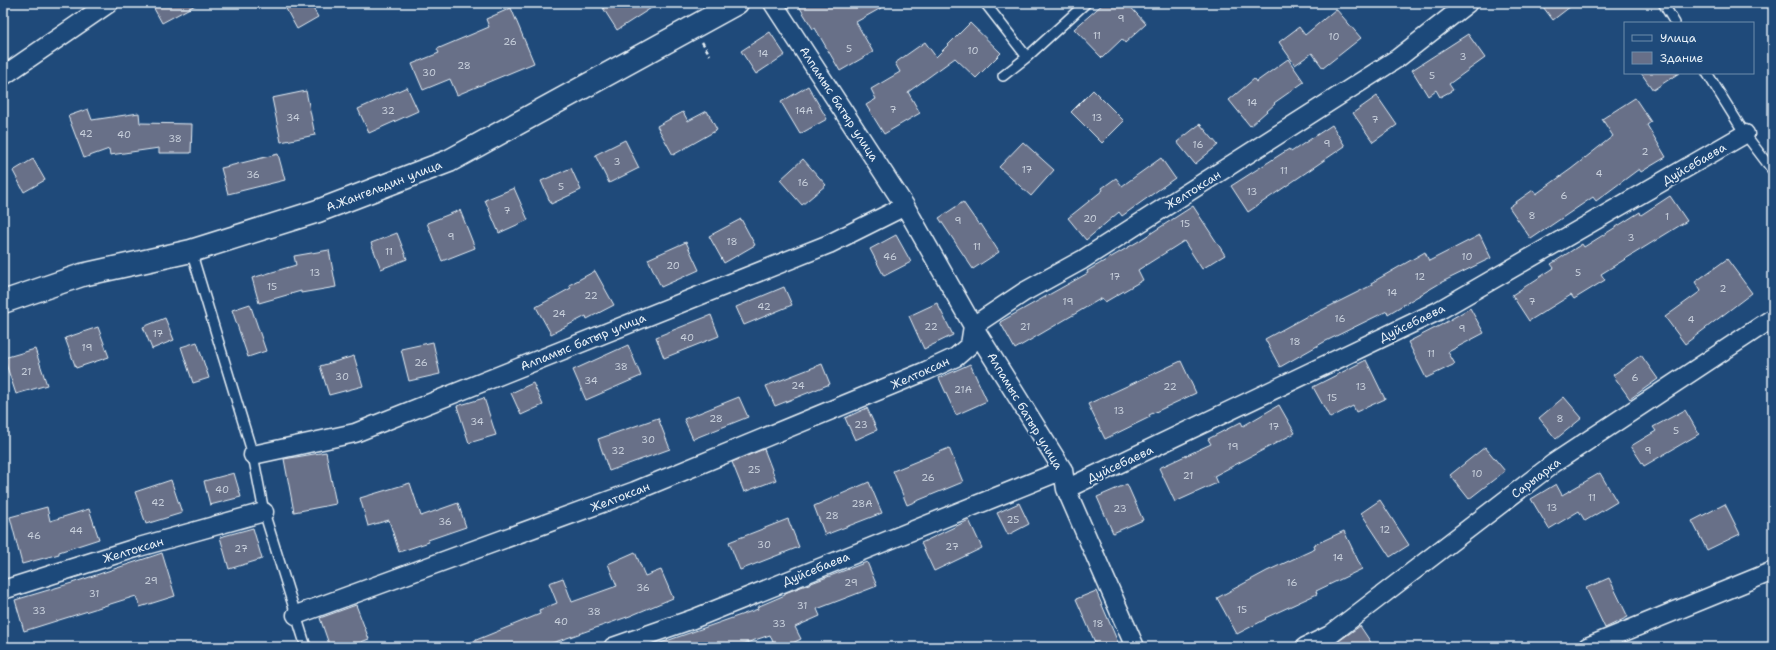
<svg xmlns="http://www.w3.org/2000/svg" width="1776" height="650" font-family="'Shantell Sans',sans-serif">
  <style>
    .building { fill: #676f88; stroke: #e8f1f8 }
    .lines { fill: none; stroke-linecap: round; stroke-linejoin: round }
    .service-casing { stroke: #e8f1f8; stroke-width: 12 }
    .minor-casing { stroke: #e8f1f8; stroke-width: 21 }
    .tertiary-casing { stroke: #e8f1f8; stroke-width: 25 }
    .path { stroke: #e8f1f8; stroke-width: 2.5; stroke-dasharray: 4 3; stroke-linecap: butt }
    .service { stroke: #1f4a7a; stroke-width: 9 }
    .minor { stroke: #1f4a7a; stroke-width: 18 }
    .tertiary { stroke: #1f4a7a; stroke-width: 22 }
    .labels { text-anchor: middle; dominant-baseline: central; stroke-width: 4; stroke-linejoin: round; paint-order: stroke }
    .number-label { font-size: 10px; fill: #c8d0dc }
    .street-label { font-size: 12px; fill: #e8f1f8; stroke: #1f4a7a }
  </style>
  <rect width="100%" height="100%" fill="#1f4a7a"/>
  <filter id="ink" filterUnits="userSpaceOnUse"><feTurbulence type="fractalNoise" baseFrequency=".025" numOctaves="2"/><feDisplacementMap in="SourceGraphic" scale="8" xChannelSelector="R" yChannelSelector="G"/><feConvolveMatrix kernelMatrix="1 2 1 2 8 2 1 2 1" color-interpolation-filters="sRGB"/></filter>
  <g filter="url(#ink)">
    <path class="building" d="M151,3H199L162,23Z
      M293,3H310L318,17L297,29L285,7Z
      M611,3H659L617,30L603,8Z
      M797,3H890L856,22L873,52L840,71L815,28L813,29Z
      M1104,3H1127L1146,24L1125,43L1122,39L1102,58L1074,29Z
      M1540,3H1575L1553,20Z
      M511,8L534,63L457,95L450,79L423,90L412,64L439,53L437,49L489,27L486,19Z
      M1336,9L1361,38L1323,68L1312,53L1295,65L1279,42L1299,27L1305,35Z
      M970,23L1001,53L976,78L955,58L908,92L920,113L884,134L866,105L876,99L871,89L900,72L895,63L925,42L936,57Z
      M770,32L785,55L756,74L741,51Z
      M1468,34L1485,58L1449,84L1453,90L1440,97L1436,90L1428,96L1412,70Z
      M1288,59L1304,82L1274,103L1275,104L1250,126L1229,100L1254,79L1256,82Z
      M1641,73H1679L1653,90Z
      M808,86L827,119L800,134L781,102Z
      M407,87L418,111L369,133L358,109Z
      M1093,90L1124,121L1102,143L1071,112Z
      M306,91L315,135L281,142L272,98Z
      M1377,96L1397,125L1373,142L1353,113Z
      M1635,98L1651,122L1647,125L1666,157L1641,172L1639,169L1596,201L1593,197L1531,239L1509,207L1533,190L1536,194L1571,169L1613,136L1602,119Z
      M88,109L92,120L139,113L140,123L192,124L191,153H159V148L110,155L109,149L84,158L68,116Z
      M707,111L717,130L673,155L657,126L683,112L688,121Z
      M1200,124L1218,145L1195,164L1177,142Z
      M1332,125L1345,146L1248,212L1231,186L1289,149L1291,152Z
      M625,140L639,168L609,183L595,155Z
      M1023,142L1054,170L1031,196L999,167Z
      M278,154L285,180L228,194L221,168Z
      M1161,158L1175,178L1122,216L1119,212L1086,240L1068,218L1103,190L1102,188L1116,178L1122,186Z
      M33,159L45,180L24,192L13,171Z
      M803,159L826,185L802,205L780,180Z
      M571,168L581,190L551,204L541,181Z
      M514,188L528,220L499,233L485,200Z
      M1670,196L1687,221L1601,274L1605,280L1574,299L1571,295L1529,321L1512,295L1554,268L1551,264L1582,244L1584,247L1640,212L1641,215Z
      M963,202L979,225L981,224L999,252L973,269L939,218Z
      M1193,206L1225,255L1202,269L1184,241L1138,270L1143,280L1105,302L1102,298L1015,349L1000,322L1088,273L1087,271L1139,241Z
      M460,210L475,248L442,261L427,223Z
      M741,219L755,245L724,263L709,236Z
      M397,233L407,259L381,269L371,243Z
      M896,235L911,262L884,276L870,249Z
      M1480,235L1491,258L1442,282L1388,314L1387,311L1324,342L1280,367L1265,339L1309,315L1310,316L1372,285L1371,283L1425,252L1429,261Z
      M686,242L699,270L661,287L648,259Z
      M329,250L336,287L301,293V291L259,303L252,278L296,265L294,256Z
      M1727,259L1752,293L1685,344L1665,317L1701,291L1695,282Z
      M595,271L614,305L587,319L586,316L551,334L536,307L571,288L569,285Z
      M784,287L792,305L744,325L736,307Z
      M937,303L953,335L924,349L909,316Z
      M250,304L266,351L248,357L232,310Z
      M1470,308L1484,333L1448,352L1455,364L1426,378L1408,342L1441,325Z
      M711,315L719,336L664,358L656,337Z
      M165,318L174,340L152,349L143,327Z
      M98,327L109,357L76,368L65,338Z
      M197,342L209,378L193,383L181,347Z
      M433,342L440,374L409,381L401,349Z
      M628,345L641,376L586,400L573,370Z
      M35,349L47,385L16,394L4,358Z
      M1641,355L1658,379L1630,399L1613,375Z
      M354,356L363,386L329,395L320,366Z
      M1366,360L1385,399L1356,412L1353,406L1330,418L1313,387Z
      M1181,361L1196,393L1149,415L1150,417L1105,439L1088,404Z
      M822,364L830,384L775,406L766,386Z
      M970,364L987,401L956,415L939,378Z
      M533,383L543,405L521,415L511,393Z
      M739,397L748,417L693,439L684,419Z
      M1564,397L1582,418L1556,439L1539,418Z
      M484,398L496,435L469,443L457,406Z
      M1279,405L1295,433L1214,476L1217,483L1175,502L1159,468L1211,444L1208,439L1241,422L1243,426Z
      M867,408L877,430L855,440L845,418Z
      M1685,410L1699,434L1644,466L1631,446L1656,431L1653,427Z
      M658,418L670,449L609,471L598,439Z
      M1485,447L1505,471L1469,499L1450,475Z
      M949,448L963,482L907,505L893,471Z
      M764,449L776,480L744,492L732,462Z
      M326,452L336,504L294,512L284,459Z
      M234,473L241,497L210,505L204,481Z
      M1600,473L1617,502L1585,521L1579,511L1549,529L1531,499L1556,484L1562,495Z
      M171,480L182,513L146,524L135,492Z
      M869,482L882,513L825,535L814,506Z
      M410,483L421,516L458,503L466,527L428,540L429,542L399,552L389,520L368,526L360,498Z
      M1127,484L1143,520L1113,533L1097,497Z
      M1380,500L1409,545L1390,557L1361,513Z
      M1019,503L1029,524L1008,535L997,513Z
      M1725,504L1740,534L1707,550L1692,521Z
      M47,507L50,521L89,509L99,539L59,552V554L22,564L10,517Z
      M788,519L799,547L740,570L729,542Z
      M969,520L982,548L934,571L921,543Z
      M253,528L262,559L229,569L220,537Z
      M1344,531L1362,569L1316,591L1317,594L1265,618L1266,619L1237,634L1217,598L1267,571L1315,549L1314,545Z
      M635,552L645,576L661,570L673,598L630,616L541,647H459L540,614L539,610L557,603L549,583L563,578L572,602L617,586L608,564Z
      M162,553L175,596L140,607L136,596L24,631L15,600L72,583Z
      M867,562L877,586L817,609L820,616L795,627L801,639L784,647H775L770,635L734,647H655V645L758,609L757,607L785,595V593Z
      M1609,578L1628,617L1605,628L1586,588Z
      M1096,591L1120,647H1097L1076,599Z
      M356,605L369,639L356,644L357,647H330L320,618Z
      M1360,626L1374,647H1329L1336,643Z"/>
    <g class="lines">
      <defs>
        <path id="service" d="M985,3L1027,57L1086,3
          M1663,3L1675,23
          M1707,73L1745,134L1773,171
          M1003,76L1027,57
          M191,251L253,455L264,512L306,647"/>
        <path id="minor" d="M773,3L905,206L973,326L1063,470L1066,489L1135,647
          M3,76L109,3
          M253,455L355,433L829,244L905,206
          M1066,489L1438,311L1745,134
          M3,590L139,547L264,512
          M296,615L635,491L926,371L956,357L970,345L973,326L1024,292L1082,260L1398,58L1468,3
          M613,647L693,619L1063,470
          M1305,647L1330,635L1554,463L1773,318
          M1587,647L1773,571"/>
        <path id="tertiary" d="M3,302L82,275L191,251L318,211L449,161L737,3"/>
      </defs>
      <use href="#service" class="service-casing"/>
      <use href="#minor" class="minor-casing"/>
      <use href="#tertiary" class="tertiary-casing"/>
      <path class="path" d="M702,42L710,55"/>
      <use href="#service" class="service"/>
      <use href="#minor" class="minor"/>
      <use href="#tertiary" class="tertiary"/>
    </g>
  </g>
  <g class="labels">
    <g class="number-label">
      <text x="1121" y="18">9</text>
      <text x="1097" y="35">11</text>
      <text x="1334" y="36">10</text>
      <text x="510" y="41">26</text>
      <text x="849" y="48">5</text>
      <text x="973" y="50">10</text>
      <text x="763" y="53">14</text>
      <text x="1463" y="56">3</text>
      <text x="464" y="65">28</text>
      <text x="429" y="72">30</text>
      <text x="1432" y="75">5</text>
      <text x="1252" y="102">14</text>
      <text x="893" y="109">7</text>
      <text x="388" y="110">32</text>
      <text x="804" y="110">14А</text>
      <text x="293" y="117">34</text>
      <text x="1097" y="117">13</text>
      <text x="1375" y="119">7</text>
      <text x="86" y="133">42</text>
      <text x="124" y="134">40</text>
      <text x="175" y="138">38</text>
      <text x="1327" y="143">9</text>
      <text x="1198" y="144">16</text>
      <text x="1645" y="151">2</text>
      <text x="617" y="161">3</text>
      <text x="1027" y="169">17</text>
      <text x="1284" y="170">11</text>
      <text x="1599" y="173">4</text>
      <text x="253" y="174">36</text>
      <text x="803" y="182">16</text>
      <text x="561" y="186">5</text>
      <text x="1252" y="191">13</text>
      <text x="1564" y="195">6</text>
      <text x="507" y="210">7</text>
      <text x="1532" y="215">8</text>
      <text x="1667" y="216">1</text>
      <text x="1090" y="218">20</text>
      <text x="958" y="220">9</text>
      <text x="1185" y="223">15</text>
      <text x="451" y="236">9</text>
      <text x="1631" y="237">3</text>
      <text x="732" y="241">18</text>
      <text x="977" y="246">11</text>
      <text x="389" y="251">11</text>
      <text x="890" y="256">46</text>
      <text x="1467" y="256">10</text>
      <text x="673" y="265">20</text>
      <text x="315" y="272">13</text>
      <text x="1578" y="272">5</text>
      <text x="1115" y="276">17</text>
      <text x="1420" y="276">12</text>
      <text x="272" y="286">15</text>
      <text x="1723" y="288">2</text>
      <text x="1392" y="292">14</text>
      <text x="591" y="295">22</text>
      <text x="1068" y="301">19</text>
      <text x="1532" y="301">7</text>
      <text x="764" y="306">42</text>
      <text x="559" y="313">24</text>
      <text x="1340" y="318">16</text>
      <text x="1691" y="319">4</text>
      <text x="931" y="326">22</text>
      <text x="1025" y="326">21</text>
      <text x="1462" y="328">9</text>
      <text x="158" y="333">17</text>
      <text x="687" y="337">40</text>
      <text x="1295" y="341">18</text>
      <text x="87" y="347">19</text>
      <text x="1431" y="353">11</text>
      <text x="421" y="362">26</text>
      <text x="621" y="366">38</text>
      <text x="26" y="371">21</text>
      <text x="342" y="376">30</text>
      <text x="1635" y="377">6</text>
      <text x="591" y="380">34</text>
      <text x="798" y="385">24</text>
      <text x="1170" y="386">22</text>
      <text x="1361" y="386">13</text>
      <text x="963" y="389">21А</text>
      <text x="1332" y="397">15</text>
      <text x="1119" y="410">13</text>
      <text x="716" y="418">28</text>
      <text x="1560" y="418">8</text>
      <text x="477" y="421">34</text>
      <text x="861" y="424">23</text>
      <text x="1274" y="426">17</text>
      <text x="1676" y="430">5</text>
      <text x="648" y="439">30</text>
      <text x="1233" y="446">19</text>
      <text x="618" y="450">32</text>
      <text x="1648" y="450">9</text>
      <text x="754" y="469">25</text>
      <text x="1477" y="473">10</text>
      <text x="1188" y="475">21</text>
      <text x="928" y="477">26</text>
      <text x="222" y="489">40</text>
      <text x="1592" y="497">11</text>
      <text x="158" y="502">42</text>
      <text x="862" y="503">28А</text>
      <text x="1552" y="507">13</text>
      <text x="1120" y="508">23</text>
      <text x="832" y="515">28</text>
      <text x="1013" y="519">25</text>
      <text x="445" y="521">36</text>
      <text x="1385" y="529">12</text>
      <text x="76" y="530">44</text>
      <text x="34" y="535">46</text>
      <text x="764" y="544">30</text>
      <text x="952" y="546">27</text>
      <text x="241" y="548">27</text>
      <text x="1338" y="557">14</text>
      <text x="151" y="580">29</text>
      <text x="851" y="582">29</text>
      <text x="1292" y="582">16</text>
      <text x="643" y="587">36</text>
      <text x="94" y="593">31</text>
      <text x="802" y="605">31</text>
      <text x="1242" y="609">15</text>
      <text x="39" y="610">33</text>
      <text x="594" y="611">38</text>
      <text x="561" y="621">40</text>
      <text x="779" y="623">33</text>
      <text x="1098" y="623">18</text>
    </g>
    <g class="street-label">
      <text transform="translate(839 104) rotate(57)">Алпамыс батыр улица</text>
      <text transform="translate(1694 164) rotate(-30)">Дуйсебаева</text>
      <text transform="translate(384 186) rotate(-21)">А.Жангельдин улица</text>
      <text transform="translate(1193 190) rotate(-32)">Желтоксан</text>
      <text transform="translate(1412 323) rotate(-26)">Дуйсебаева</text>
      <text transform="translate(583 342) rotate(-22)">Алпамыс батыр улица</text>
      <text transform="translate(920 373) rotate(-24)">Желтоксан</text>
      <text transform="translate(1025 411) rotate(59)">Алпамыс батыр улица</text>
      <text transform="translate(1120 464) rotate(-25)">Дуйсебаева</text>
      <text transform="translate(1536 478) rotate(-37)">Сарыарка</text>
      <text transform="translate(620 497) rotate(-21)">Желтоксан</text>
      <text transform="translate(133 550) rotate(-17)">Желтоксан</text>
      <text transform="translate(816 569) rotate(-22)">Дуйсебаева</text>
    </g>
  </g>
  <rect width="1776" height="650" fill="none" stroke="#1f4a7a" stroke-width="16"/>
  <rect x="8" y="8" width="1760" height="634" fill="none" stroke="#e8f1f8" stroke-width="1.5" filter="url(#ink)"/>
  <rect x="1624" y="22" width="130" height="52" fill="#1f4a7a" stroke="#6f8dac"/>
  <rect x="1632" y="35" width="20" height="6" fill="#1f4a7a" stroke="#6f8dac"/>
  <text x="1660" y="42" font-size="12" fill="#e8f1f8">Улица</text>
  <rect x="1632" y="52" width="20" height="12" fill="#676f88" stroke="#6f8dac"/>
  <text x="1660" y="62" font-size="12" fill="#e8f1f8">Здание</text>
</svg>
